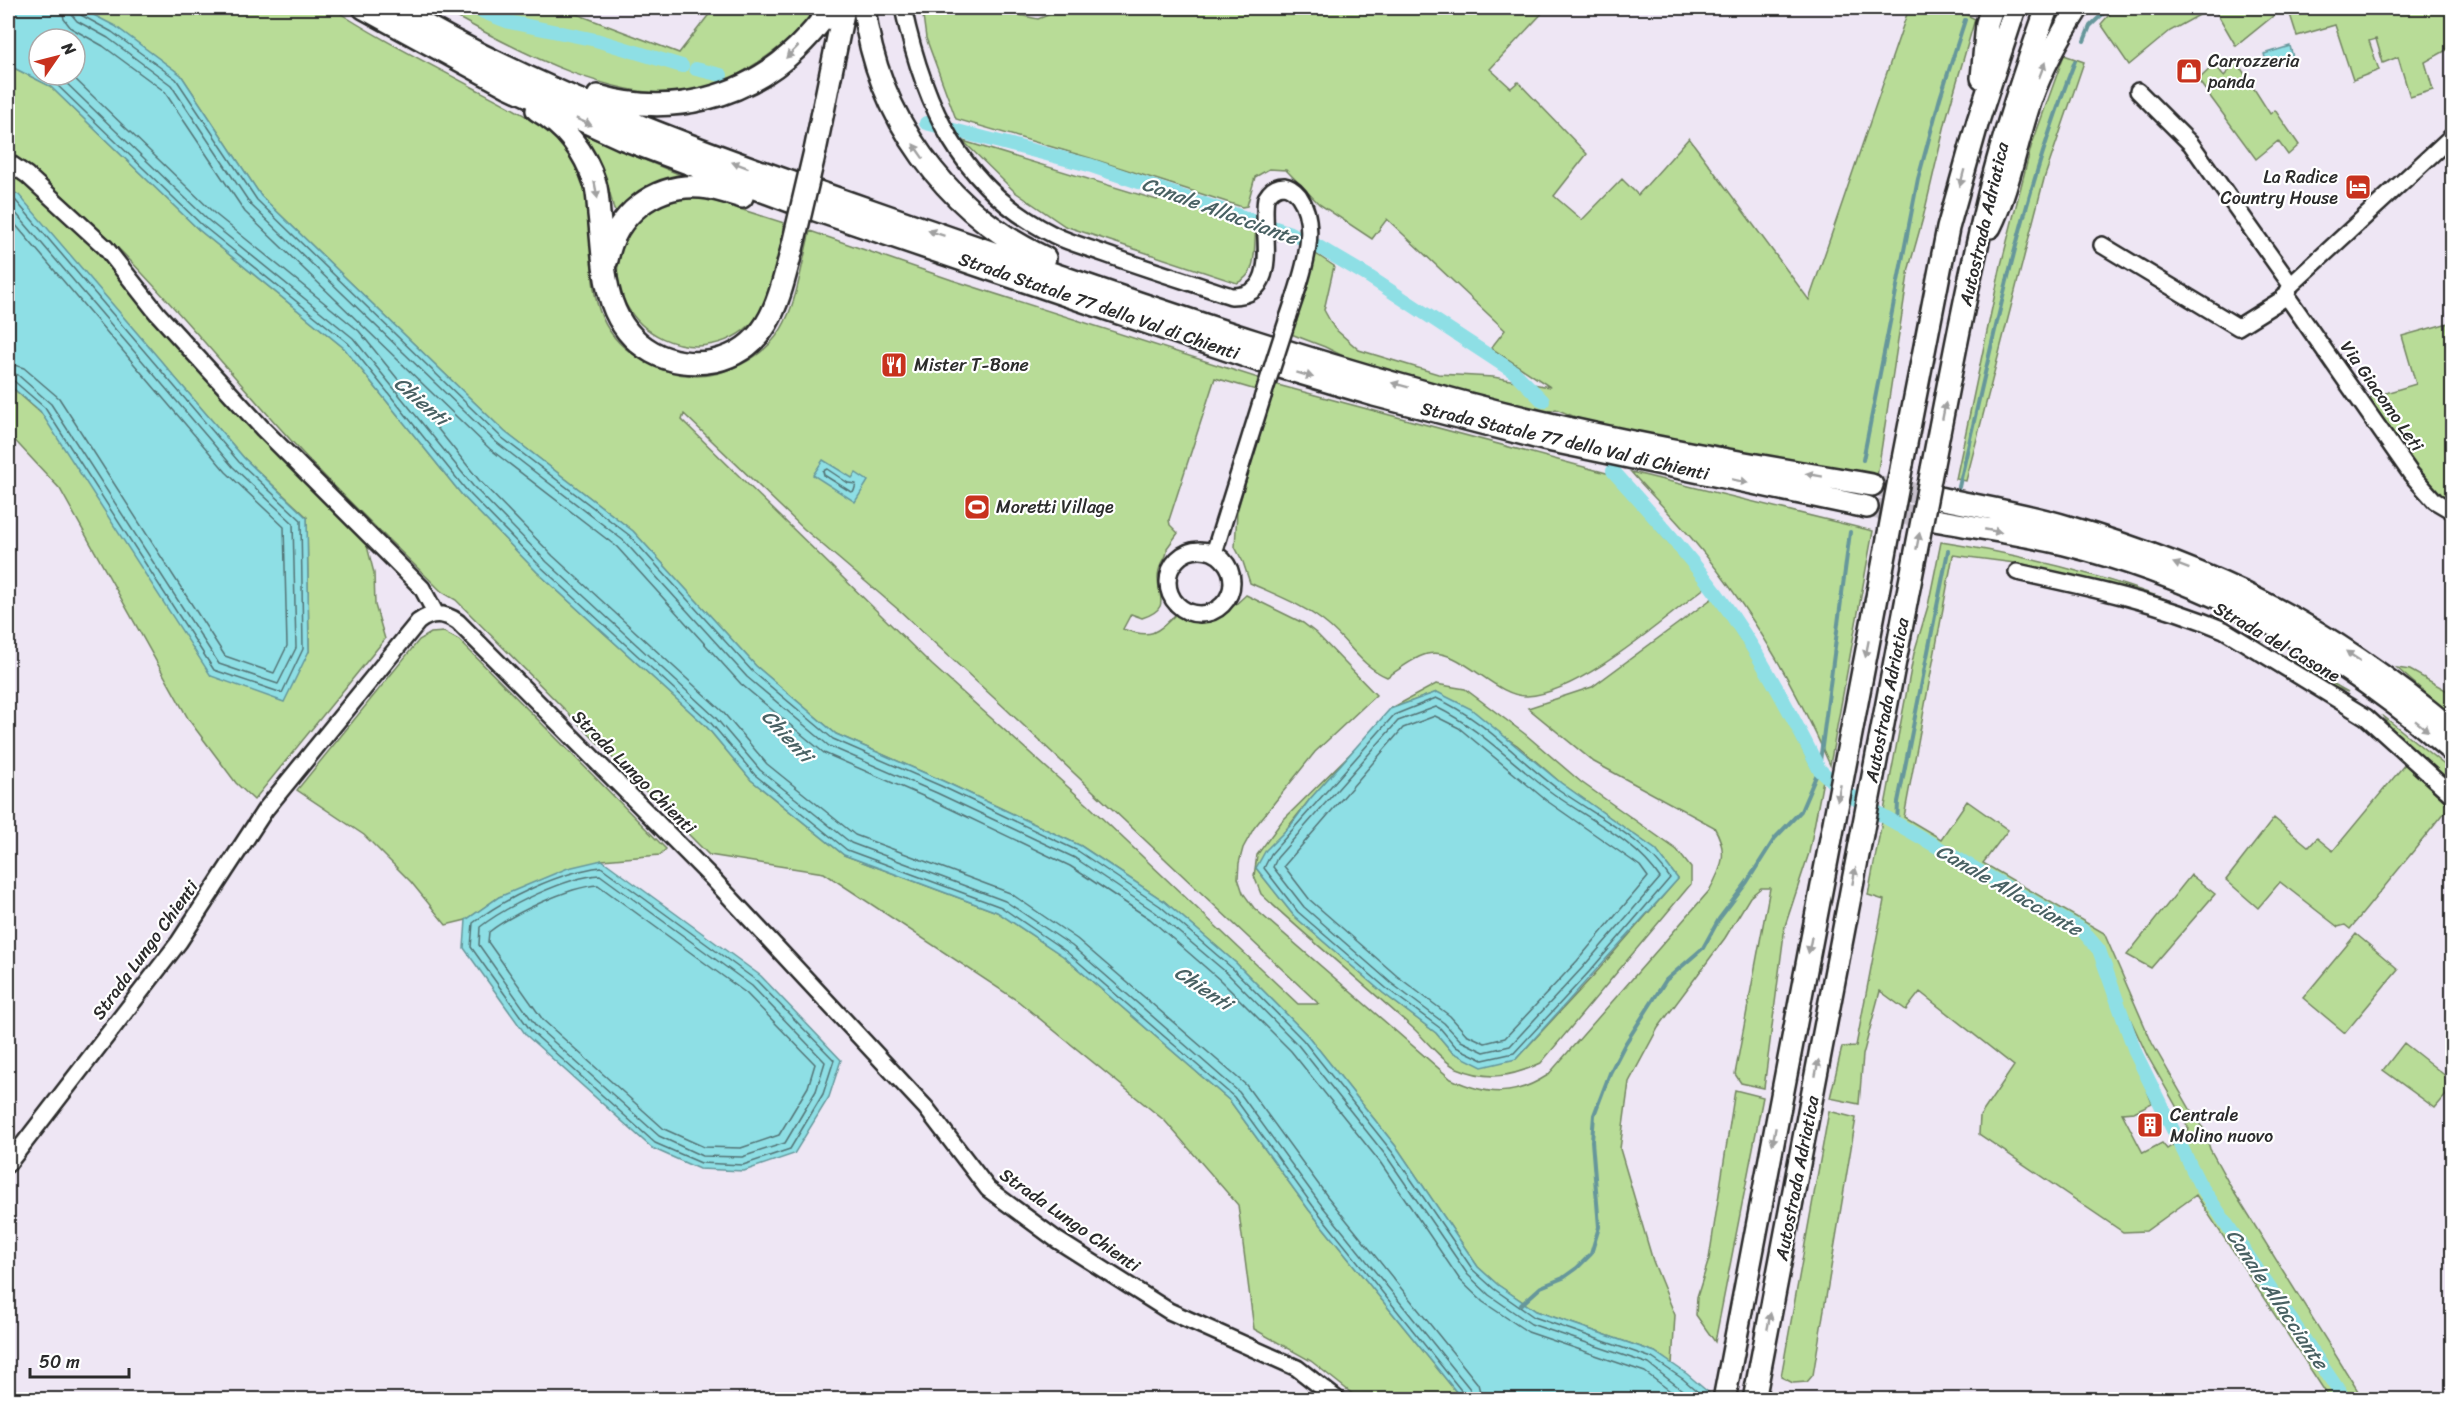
<svg xmlns="http://www.w3.org/2000/svg" width="2460" height="1407" font-family="Sriracha,sans-serif">
  <style>
    .green { fill: #b8dc97; stroke: #728461; stroke-width: 1.5; fill-rule: evenodd }
    .water { fill: #8edfe5; stroke: #66979b; stroke-width: 1.5; fill-rule: evenodd }
    .lines { fill: none; stroke-linecap: round; stroke-linejoin: round }
    .shore { stroke: #537375; stroke-width: 1.5 }
    .stream { stroke: #66979b; stroke-width: 4 }
    .canal { stroke: #8edfe5; stroke-width: 14 }
    .highway-tunnel { stroke: #c7c1cc; stroke-width: 21; stroke-dasharray: 21 10; stroke-linecap: butt }
    .minor-casing { stroke: #2b2b2b; stroke-width: 20 }
    .highway-casing { stroke: #2b2b2b; stroke-width: 26 }
    .minor { stroke: #fff; stroke-width: 15 }
    .highway { stroke: #fff; stroke-width: 21 }
    .minor-bridge-casing { stroke: #2b2b2b; stroke-width: 20; stroke-linecap: butt }
    .highway-bridge-casing { stroke: #2b2b2b; stroke-width: 26; stroke-linecap: butt }
    .minor-bridge { stroke: #fff; stroke-width: 15 }
    .highway-bridge { stroke: #fff; stroke-width: 21 }
    .oneway { fill: #a0a0a0 }
    .labels { text-anchor: middle; dominant-baseline: central; stroke-width: 4.5; stroke-linejoin: round; paint-order: stroke }
    .poi-label { font-size: 18px; fill: #2b2b2b; stroke: #fff; text-anchor: start }
    .street-label { font-size: 18px; fill: #2b2b2b; stroke: #fff }
    .water-label { font-size: 20px; font-style: italic; fill: #496163; stroke: #fff }
  </style>
  <rect width="100%" height="100%" fill="#eee6f4"/>
  <filter id="ink" filterUnits="userSpaceOnUse"><feTurbulence type="fractalNoise" baseFrequency=".0167" numOctaves="2"/><feDisplacementMap in="SourceGraphic" scale="12" xChannelSelector="R" yChannelSelector="G"/><feConvolveMatrix kernelMatrix="1 2 1 2 8 2 1 2 1" color-interpolation-filters="sRGB"/></filter>
  <g filter="url(#ink)">
    <path class="green" d="M80,8H332C377,38 426,62 474,88C497,100 542,122 558,142C566,152 576,164 582,175C588,187 589,206 590,219C593,268 586,320 630,352C639,359 647,364 657,368C678,375 697,379 719,373C794,351 794,297 810,231L952,280L1258,378L1256,390L1215,378L1169,520L1170,525L1178,533L1167,548C1168,559 1161,561 1159,570C1153,593 1176,607 1142,618L1131,614L1123,629C1151,639 1156,634 1176,614C1210,628 1221,618 1246,595L1303,623L1316,633L1376,695L1315,752L1254,828L1243,848L1239,863L1238,878L1243,893L1254,908L1451,1079C1488,1096 1514,1097 1548,1075L1709,891C1722,868 1729,852 1714,827L1594,762L1528,708L1592,687L1714,597L1772,689L1814,772L1823,780L1809,853L1785,926L1764,1088L1741,1083L1735,1074L1770,888H1761L1750,897L1725,938L1658,1028L1629,1082L1620,1149L1653,1261L1675,1315L1672,1364L1655,1352L1536,1311L1498,1285L1478,1267L1398,1149L1308,1036L1236,963L1164,901L1081,846L943,781L836,734L756,666L633,531L505,432L261,196L181,75L115,27ZM684,414L804,529L900,611L1006,709L1319,1004H1298L1087,804L932,665L682,420Z
      M441,8H561L679,53L714,8H816C800,31 781,48 757,63C743,72 727,82 712,87C632,115 509,47 441,8Z
      M922,8H985L1038,19L1066,8H1263L1268,12L1273,8H1547L1490,69L1511,88L1518,82L1587,154L1554,196L1582,220L1622,179L1638,195L1689,138L1809,300L1909,8H1953L1975,19L1947,116L1923,218L1909,268L1877,477L1597,426L1556,409L1542,413L1359,364L1325,347L1291,334C1300,308 1311,281 1313,252L1334,266L1324,310L1334,328L1359,350L1438,374L1493,377L1550,387L1491,348L1505,330L1387,219L1372,239L1319,204L1286,170L1269,169L1255,177L1247,206L1242,207L1090,158L956,119L926,38Z
      M2115,8H2212L2170,31L2129,65L2101,24Z
      M2214,8H2283L2236,46Z
      M2288,8H2452V47L2425,62L2433,90L2410,97L2398,57L2383,63L2376,39L2369,41L2379,70L2353,80L2335,25L2297,36Z
      M2064,55L2084,62L2044,179L1966,481L1956,479L2001,265L2031,147Z
      M2237,62L2270,114L2275,110L2299,145L2288,155L2278,141L2256,159L2198,80L2215,64L2224,76Z
      M8,65L50,86L199,230L344,348L462,495L537,572L706,726L751,780L844,855L997,912L1063,956L1230,1101L1309,1210L1462,1399H1359L1311,1361L1254,1329L1238,1205L1165,1121L1018,1001L824,873L709,855L456,600L442,592C391,541 336,491 288,437C198,338 116,230 8,152Z
      M580,133L688,178L622,213L614,210C607,178 600,158 580,133Z
      M963,141L1157,200L1161,197L1256,228C1253,247 1259,274 1237,283L1065,226L1015,192Z
      M8,172L39,195L95,247L366,542L374,573L375,605L385,639L254,800L236,783L189,720L60,489L8,433V384L309,651L307,517L244,458L19,196L8,189Z
      M683,191L784,223C778,252 777,291 759,315C707,381 600,333 620,250C623,238 629,223 639,215C651,205 669,198 683,191Z
      M2452,322V407L2447,409L2452,426V504C2415,482 2392,434 2369,398L2416,384L2402,336Z
      M1274,384L1610,474L1706,587C1662,620 1581,693 1527,696C1494,697 1460,646 1427,654C1414,657 1399,670 1387,677C1361,666 1349,642 1328,625C1306,606 1276,595 1250,583L1243,562L1235,547L1237,512Z
      M1631,472L1873,531L1830,765C1795,685 1749,606 1693,540C1673,516 1651,495 1631,472Z
      M1941,542C2018,554 2087,571 2160,597C2196,611 2231,624 2265,644L2213,620L2067,576L2023,564L1953,555L1904,817L1941,839L1967,801L2008,830L1983,863L2104,933L2152,1043L2197,1121L2204,1129L2210,1149L2232,1189L2363,1399H2330L2196,1195L2146,1231L2123,1232L1979,1134L1980,1116L2014,1066L1920,992L1906,1010L1880,991L1863,1055L1859,1104L1830,1098L1842,1047L1856,1046L1884,900L1868,895L1914,653L1928,606ZM2119,995L2147,1055L2189,1129L2171,1138L2173,1145L2167,1149L2162,1143L2143,1153L2122,1113L2134,1112L2152,1103L2114,1005Z
      M444,632L459,640L666,849L660,855L602,860L499,897L466,920L446,925L411,882L364,835L297,790L419,640L431,633Z
      M2281,654L2348,692L2327,685Z
      M2397,668L2410,670L2451,693L2452,691V716Z
      M1436,684L1465,689L1525,734L1581,782L1677,850L1691,868V884L1541,1063C1512,1077 1488,1081 1457,1068C1443,1062 1425,1039 1413,1028C1363,983 1310,940 1261,894L1254,876L1257,855L1282,821L1356,748L1310,799L1256,868L1294,916L1383,993L1436,1033L1452,1052L1516,1059L1593,976L1678,879L1656,850L1561,783L1517,745L1437,692L1390,709Z
      M2382,715L2452,771V786L2398,738Z
      M2405,764L2450,806L2350,929L2345,925L2338,927L2280,882L2258,908L2226,880L2274,818L2309,847L2317,838L2333,851Z
      M2191,875L2215,894L2151,968L2127,955Z
      M2356,934L2398,969L2345,1033L2303,998Z
      M2404,1043L2452,1081V1088L2435,1108L2383,1070Z
      M1735,1090L1763,1097L1715,1342L1696,1315L1697,1297L1709,1259Z
      M1829,1111L1856,1118L1813,1375L1807,1382L1793,1383L1781,1377Z"/>
    <path class="water" d="M8,8H80L115,26L181,75L261,196L505,432L633,531L756,666L836,734L943,781L1081,846L1164,901L1236,963L1308,1036L1398,1149L1478,1267L1498,1285L1536,1311L1655,1352L1687,1374L1716,1399H1462L1309,1210L1230,1101L1063,956L997,912L844,855L751,780L706,726L537,572L462,495L344,348L199,230L50,86L8,65ZM39,39H75V75H39Z
      M2290,46L2293,57L2267,65L2264,54Z
      M8,189L19,195L244,458L307,518L309,651L284,702L211,676L40,411L8,384Z
      M823,460L852,478L856,473L868,481L855,502L813,475Z
      M1437,692L1471,709L1561,783L1656,850L1678,879L1516,1059L1482,1067L1452,1052L1436,1033L1383,993L1294,916L1256,868L1266,850L1291,825L1310,799L1390,709Z
      M602,860L761,976L841,1060L829,1097L794,1154L744,1171L699,1169L652,1148L526,1035L464,948L466,920L499,897L568,868Z"/>
    <g class="lines">
      <path class="shore" d="M62,8L64,19L71,28L103,46L164,91L245,212L490,449L617,547L741,684L824,753L934,801L1070,866L1150,919L1220,980L1291,1051L1380,1162L1460,1280L1483,1302L1528,1332L1645,1372L1682,1400
        M71,8L72,15L77,21L108,38L171,85L251,205L496,442L624,541L747,677L829,746L937,793L1075,858L1155,912L1227,973L1298,1045L1387,1157L1468,1275L1489,1295L1531,1324L1649,1364L1695,1400
        M78,8L81,15L112,32L176,79L257,200L501,437L629,535L752,671L833,739L941,786L1078,851L1160,906L1232,968L1303,1040L1393,1153L1473,1270L1494,1289L1534,1317L1652,1358L1683,1379L1707,1400
        M41,75L54,82L203,226L348,343L467,491L541,567L710,722L755,775L847,850L1001,907L1067,952L1234,1097L1313,1206L1464,1394L1465,1400
        M58,75L208,220L353,338L473,486L547,562L715,717L760,770L851,843L1005,901L1072,946L1239,1092L1319,1202L1470,1389L1473,1400
        M71,75L214,213L359,331L479,480L553,556L722,711L767,764L855,835L1010,893L1077,939L1246,1085L1327,1196L1478,1384L1482,1400
        M8,196L16,201L239,462L301,520L303,649L282,693L214,670L45,408L14,381L8,379
        M8,204L233,467L293,523L296,648L278,684L219,664L51,404L18,375L8,372
        M8,216L226,472L284,527L287,646L274,673L225,656L59,398L24,368L8,363
        M827,469L848,483L856,484L854,491L851,492L824,475L823,471Z
        M1436,698C1484,719 1517,759 1558,789C1597,817 1643,837 1670,878L1589,972L1514,1053L1483,1060L1456,1047L1440,1028L1386,988L1298,912L1264,868L1271,854L1394,715Z
        M1436,707C1482,729 1514,766 1555,795C1590,820 1636,841 1660,878L1583,967L1510,1046L1484,1052L1461,1041L1444,1023L1391,983L1304,907L1273,867L1277,858L1398,721Z
        M1435,716L1459,728L1547,801L1640,866L1648,877L1577,961L1505,1038L1485,1043L1466,1034L1450,1016L1397,976L1310,900L1284,866L1403,728Z
        M601,867L757,981L834,1060L823,1094L790,1149L743,1165L701,1163L655,1143L531,1031L471,947L473,923C505,898 560,872 601,867Z
        M600,875L752,986L825,1062L816,1091L785,1143L742,1157L702,1156L659,1136L536,1026L479,945L480,927C507,906 566,877 600,875Z
        M598,885L746,993L815,1064L808,1087L779,1135L741,1148L704,1147L664,1129L543,1020L488,942L489,932C512,914 568,887 598,885Z"/>
      <path class="stream" d="M2084,41L2090,26L2109,8
        M1863,460L1918,179L1940,98L1965,20
        M1959,487C1992,344 2021,199 2075,61
        M1897,824L1898,802L1948,551
        M1521,1305L1541,1287L1563,1278L1577,1268L1591,1254L1599,1227L1592,1141L1594,1115L1610,1073L1625,1044L1666,980L1703,948L1719,919L1747,882L1775,838L1801,811L1819,769L1850,532"/>
      <path class="canal" d="M473,8L509,22L596,40L682,66
        M696,69L721,75
        M926,123L1089,165L1290,233L1312,243L1368,276L1514,372L1543,401
        M1613,471C1649,511 1685,551 1717,594C1757,649 1789,709 1819,769L1840,789L1880,814L2082,930L2099,950L2136,1054L2199,1183L2345,1400"/>
      <path class="highway-tunnel" d="M1872,485L1939,498
        M1867,507L1935,520"/>
      <defs>
        <path id="minor" d="M903,8C924,105 960,188 1054,235C1070,243 1089,248 1105,254C1147,269 1189,282 1231,296C1284,297 1260,228 1266,198C1270,191 1275,186 1284,186C1291,187 1295,191 1299,196C1322,229 1299,284 1288,318
          M2138,91L2191,144L2291,285
          M8,162L27,175L105,247L157,313L263,429L422,588L436,614
          M2102,245L2238,327L2281,300L2286,295L2291,285L2452,136
          M2286,295L2411,474L2435,501L2452,511
          M1168 582a32 32 0 1 1 64 0a32 32 0 1 1-64 0Z
          M1214,553L1263,396
          M2017,572C2087,587 2158,602 2224,630L2366,717L2452,795
          M8,1164L179,942L265,810L418,622C431,612 444,612 458,622L711,877L926,1108L988,1189L1057,1240L1169,1311L1297,1368L1338,1400"/>
        <path id="highway" d="M364,8L509,87L621,138L795,203L1260,361L1374,395L1543,439L1867,507
          M395,8C562,106 739,164 921,228C1126,299 1330,372 1541,422C1650,448 1761,466 1872,485
          M864,8C877,116 946,212 1045,258
          M1982,78L1987,23L1992,8
          M598,96C669,117 745,99 798,47C810,35 822,22 830,8
          M537,110C565,126 585,152 595,183C598,193 598,204 599,214C605,265 601,323 652,352C670,362 693,365 714,361C771,348 779,297 792,249
          M815,151L844,8
          M1990,227C2010,186 2016,142 2031,99C2043,66 2059,37 2078,8
          M607,260C615,215 655,183 701,187C715,188 729,193 742,197
          M1902,464L1948,228L1978,121L2015,8
          M1932,469C1951,371 1969,274 1993,178C2008,120 2027,64 2047,8
          M1939,498C1981,507 2026,514 2068,527C2135,547 2201,571 2264,603C2332,637 2394,682 2452,730
          M1935,520C1978,528 2023,534 2065,544C2182,573 2297,629 2392,702C2413,717 2433,735 2452,751
          M1724,1400L1878,592
          M1754,1400L1907,598"/>
      </defs>
      <use href="#minor" class="minor-casing"/>
      <use href="#highway" class="highway-casing"/>
      <use href="#minor" class="minor"/>
      <use href="#highway" class="highway"/>
      <defs>
        <path id="minor-bridge" d="M1263,396L1288,318"/>
        <path id="highway-bridge" d="M792,249L815,151
          M1878,592L1902,464
          M1907,598L1932,469"/>
      </defs>
      <use href="#minor-bridge" class="minor-bridge-casing"/>
      <use href="#highway-bridge" class="highway-bridge-casing"/>
      <use href="#minor-bridge" class="minor-bridge"/>
      <use href="#highway-bridge" class="highway-bridge"/>
    </g>
    <defs><path id="oneway-solid" d="M-6-.8H1V-3.2L6.5 0L1 3.2V.8H-6Z" transform="scale(1.5)"/></defs>
    <g class="oneway">
      <use href="#oneway-solid" transform="translate(792 52) rotate(135)"/>
      <use href="#oneway-solid" transform="translate(2042 70) rotate(-69)"/>
      <use href="#oneway-solid" transform="translate(584 122) rotate(24)"/>
      <use href="#oneway-solid" transform="translate(918 151) rotate(-125)"/>
      <use href="#oneway-solid" transform="translate(740 165) rotate(-160)"/>
      <use href="#oneway-solid" transform="translate(1962 178) rotate(105)"/>
      <use href="#oneway-solid" transform="translate(596 190) rotate(79)"/>
      <use href="#oneway-solid" transform="translate(936 233) rotate(-161)"/>
      <use href="#oneway-solid" transform="translate(1305 375) rotate(17)"/>
      <use href="#oneway-solid" transform="translate(1400 385) rotate(-165)"/>
      <use href="#oneway-solid" transform="translate(1944 411) rotate(-79)"/>
      <use href="#oneway-solid" transform="translate(1814 475) rotate(-170)"/>
      <use href="#oneway-solid" transform="translate(1740 481) rotate(12)"/>
      <use href="#oneway-solid" transform="translate(1993 531) rotate(11)"/>
      <use href="#oneway-solid" transform="translate(1918 541) rotate(-79)"/>
      <use href="#oneway-solid" transform="translate(2181 566) rotate(-159)"/>
      <use href="#oneway-solid" transform="translate(1867 649) rotate(101)"/>
      <use href="#oneway-solid" transform="translate(2353 656) rotate(-146)"/>
      <use href="#oneway-solid" transform="translate(2422 726) rotate(39)"/>
      <use href="#oneway-solid" transform="translate(1839 793) rotate(101)"/>
      <use href="#oneway-solid" transform="translate(1854 876) rotate(-79)"/>
      <use href="#oneway-solid" transform="translate(1810 945) rotate(101)"/>
      <use href="#oneway-solid" transform="translate(1817 1068) rotate(-79)"/>
      <use href="#oneway-solid" transform="translate(1774 1136) rotate(101)"/>
      <use href="#oneway-solid" transform="translate(1769 1321) rotate(-79)"/>
    </g>
  </g>
  <defs>
    <symbol id="shop-square" viewBox="-11 -11 22 22"><rect x="-9" y="-9" width="18" height="18" rx="4" fill="#c8321e" stroke="#fff"/><path d="M-5-2.5h2.3a2.7 3.5 0 0 1 5.4 0H5L5.5 6h-11ZM-1.5-2.5h3a1.5 2.3 0 0 0-3 0Z" fill="#fff"/></symbol>
    <symbol id="hotel-square" viewBox="-11 -11 22 22"><rect x="-9" y="-9" width="18" height="18" rx="4" fill="#c8321e" stroke="#fff"/><path d="M-6-4.5h1.5V1H6V5H4.5V3h-9V5H-6ZM-4 0a1.8 1.8 0 1 1 3.6 0ZM.5 0V-2.5h3Q6-2.5 6 0Z" fill="#fff"/></symbol>
    <symbol id="restaurant-square" viewBox="-11 -11 22 22"><rect x="-9" y="-9" width="18" height="18" rx="4" fill="#c8321e" stroke="#fff"/><path d="M-5-6h1v4h1v-4h1v4h1v-4h1v5L-1.5 .5V6h-2V.5L-5-1ZM5-6V6H3V1.5H1.5Q1.5-4 5-6Z" fill="#fff"/></symbol>
    <symbol id="stadium-square" viewBox="-11 -11 22 22"><rect x="-9" y="-9" width="18" height="18" rx="4" fill="#c8321e" stroke="#fff"/><path d="M0-5a6.5 5 0 1 0 0 10a6.5 5 0 1 0 0-10ZM-3.5-1.8h7v3.6h-7Z" fill="#fff"/></symbol>
    <symbol id="building-square" viewBox="-11 -11 22 22"><rect x="-9" y="-9" width="18" height="18" rx="4" fill="#c8321e" stroke="#fff"/><path d="M-4-6H4V6H1V3H-1V6H-4ZM-2.5-4.3h1.7v1.8h-1.7ZM.8-4.3h1.7v1.8H.8ZM-2.5-1h1.7V.8h-1.7ZM.8-1h1.7V.8H.8Z" fill="#fff"/></symbol>
  </defs>
  <g fill-rule="evenodd">
    <use href="#shop-square" x="2174" y="56" width="30" height="30"/>
    <use href="#hotel-square" x="2343" y="172" width="30" height="30"/>
    <use href="#restaurant-square" x="879" y="350" width="30" height="30"/>
    <use href="#stadium-square" x="962" y="492" width="30" height="30"/>
    <use href="#building-square" x="2135" y="1110" width="30" height="30"/>
  </g>
  <g class="labels">
    <g class="poi-label">
      <text x="2208" y="61">Carrozzeria<tspan x="2208" dy="21">panda</tspan></text>
      <text x="2338" y="177" text-anchor="end">La Radice<tspan x="2338" dy="21">Country House</tspan></text>
      <text x="914" y="365">Mister T-Bone</text>
      <text x="996" y="507">Moretti Village</text>
      <text x="2170" y="1115">Centrale<tspan x="2170" dy="21">Molino nuovo</tspan></text>
    </g>
    <g class="street-label">
      <text transform="translate(1984 224) rotate(-77)">Autostrada Adriatica</text>
      <text transform="translate(1099 306) rotate(19)">Strada Statale 77 della Val di Chienti</text>
      <text transform="translate(2382 396) rotate(55)">Via Giacomo Leti</text>
      <text transform="translate(1565 441) rotate(13)">Strada Statale 77 della Val di Chienti</text>
      <text transform="translate(2277 642) rotate(30)">Strada del Casone</text>
      <text transform="translate(1887 700) rotate(-79)">Autostrada Adriatica</text>
      <text transform="translate(634 772) rotate(45)">Strada Lungo Chienti</text>
      <text transform="translate(145 950) rotate(-54)">Strada Lungo Chienti</text>
      <text transform="translate(1797 1178) rotate(-79)">Autostrada Adriatica</text>
      <text transform="translate(1070 1220) rotate(35)">Strada Lungo Chienti</text>
    </g>
    <g class="water-label">
      <text transform="translate(1220 211) rotate(20)">Canale Allacciante</text>
      <text transform="translate(421 401) rotate(41)">Chienti</text>
      <text transform="translate(787 736) rotate(47)">Chienti</text>
      <text transform="translate(2009 890) rotate(30)">Canale Allacciante</text>
      <text transform="translate(1203 988) rotate(34)">Chienti</text>
      <text transform="translate(2277 1299) rotate(56)">Canale Allacciante</text>
    </g>
  </g>
  <rect width="2460" height="1407" fill="none" stroke="#fff" stroke-width="30"/>
  <rect x="15" y="15" width="2430" height="1377" fill="none" stroke="#2b2b2b" stroke-width="2" filter="url(#ink)"/>
  <g transform="translate(57 57) rotate(55)"><circle r="28" fill="#ffffff" stroke="#aaaaaa" stroke-width="1.5"/>
  <path d="M0-4.5L10 22L0 15L-10 22Z" fill="#c8321e"/>
  <text y="-9" font-size="16" font-weight="bold" text-anchor="middle" fill="#2b2b2b">N</text>
  </g>
  <path d="M30 1368v9h99v-9" fill="none" stroke="#2b2b2b" stroke-width="3"/>
  <text x="39" y="1368" font-size="18" fill="#2b2b2b" stroke="#ffffff" stroke-width="4.5" paint-order="stroke">50 m</text>
</svg>
